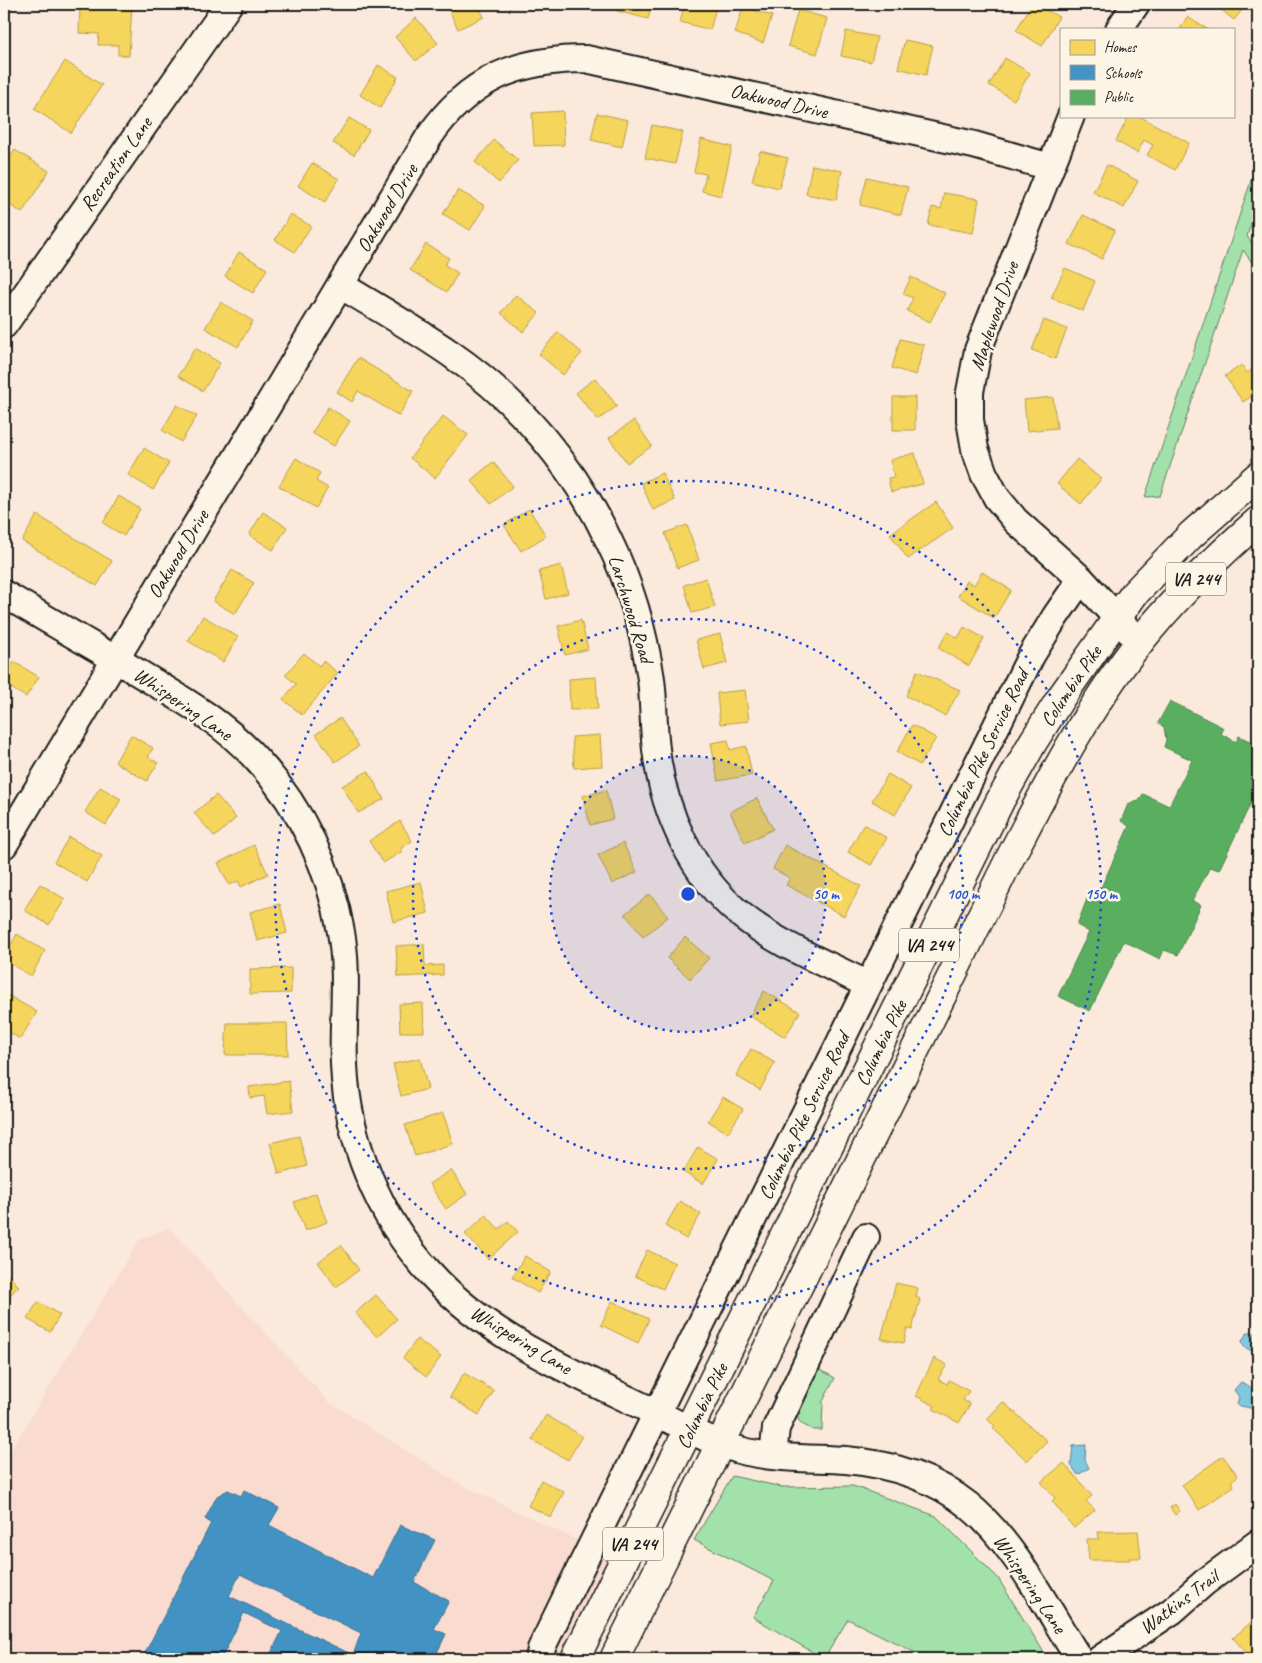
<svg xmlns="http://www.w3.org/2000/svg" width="1262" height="1663" font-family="Caveat,sans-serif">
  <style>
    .built { fill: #f9dbcf }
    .green { fill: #a2e1aa; stroke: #5f7e63 }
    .water { fill: #7fc9df; stroke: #578491 }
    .homes { fill: #f6d55c; stroke: #b59e49 }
    .schools { fill: #4393c3; stroke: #376f91; fill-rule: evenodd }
    .public { fill: #5aae61; stroke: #47824c }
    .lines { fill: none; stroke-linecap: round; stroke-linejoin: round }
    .minor-casing { stroke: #1c1c1c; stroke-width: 30 }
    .major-casing { stroke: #1c1c1c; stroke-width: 31 }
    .minor { stroke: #fcf5e5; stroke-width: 26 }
    .major { stroke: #fcf5e5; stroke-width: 28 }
    .ring { fill: none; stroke: #1d4ed8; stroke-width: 2.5; stroke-dasharray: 2.5 5 }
    .labels { text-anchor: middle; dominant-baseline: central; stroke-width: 5; stroke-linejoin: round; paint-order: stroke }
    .shield { fill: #fcf5e5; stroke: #5f5d58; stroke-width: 1 }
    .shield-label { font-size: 19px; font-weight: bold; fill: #1c1c1c }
    .street-label { font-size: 20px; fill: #1c1c1c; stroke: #fcf5e5 }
    .centre { fill: #1d4ed8; stroke: #fcf5e5; stroke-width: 2.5 }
    .ring-label { font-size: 15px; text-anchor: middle; font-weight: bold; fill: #1d4ed8; stroke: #fcf5e5; stroke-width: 5; stroke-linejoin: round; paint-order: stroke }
  </style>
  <rect width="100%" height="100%" fill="#fbe9db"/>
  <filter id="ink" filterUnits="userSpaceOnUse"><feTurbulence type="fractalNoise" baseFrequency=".02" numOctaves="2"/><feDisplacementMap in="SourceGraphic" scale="10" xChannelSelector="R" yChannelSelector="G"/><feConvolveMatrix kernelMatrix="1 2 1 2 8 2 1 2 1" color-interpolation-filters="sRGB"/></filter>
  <g filter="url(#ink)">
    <path class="built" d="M169,1228L330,1403L460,1484L612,1557L561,1659H4V1461L139,1240Z"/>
    <path class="green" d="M1258,160V203L1247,236L1258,253V271L1243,250L1160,496L1145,497Z
      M812,1365L835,1378L823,1401L822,1430H813L800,1423L793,1407Z
      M732,1476L782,1487L853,1486L936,1516L998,1578L1048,1659H928L848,1619L824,1659L753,1617L774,1581L694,1540Z"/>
    <path class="water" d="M1252,1332L1258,1335V1354L1244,1347L1242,1341L1246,1334Z
      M1241,1382L1249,1386L1258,1395L1254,1409L1237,1405L1239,1397L1234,1390Z
      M1086,1445L1085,1460L1089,1468L1078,1475L1071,1465L1073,1446Z"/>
    <path class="homes" d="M80,4H132L129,56L118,55V45H98L99,34L79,33Z
      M446,4H478L484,17L458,29Z
      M508,4H529L509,8Z
      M619,4H652L648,19L617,11Z
      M685,4H717L710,30L680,22Z
      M1032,4H1036L1059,17L1042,46L1016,30Z
      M1214,4H1247L1234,20Z
      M743,7L772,16L763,43L735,33Z
      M798,10L827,18L817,54L788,46Z
      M1187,17L1207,29H1180Z
      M416,18L438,43L416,61L395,37Z
      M846,31L877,37L871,62L841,56Z
      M905,40L933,46L926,75L898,68Z
      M1005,58L1030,73L1014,100L989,85Z
      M65,61L102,85L71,133L34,109Z
      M378,65L398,77L380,108L360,95Z
      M563,111L564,145L534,146L532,113Z
      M597,113L628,120L622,147L591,140Z
      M1129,116H1139L1189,143L1175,170L1147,155L1153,145L1144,140L1137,153L1116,141Z
      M349,118L369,130L354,155L333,143Z
      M652,125L683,132L675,164L645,158Z
      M701,139L732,147L721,196L702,191L706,174L694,172Z
      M494,140L518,160L499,183L475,162Z
      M15,150L49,171L22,213L4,201V166Z
      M760,151L788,158L779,188L752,181Z
      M312,163L339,179L325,202L298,186Z
      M812,165L842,171L836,200L806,194Z
      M1107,165L1138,181L1124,208L1093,192Z
      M867,177L908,187L901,215L860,205Z
      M458,190L485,206L470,230L443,214Z
      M944,193L979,199L973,233L928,225L932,207L941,209Z
      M290,214L311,226L295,252L275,240Z
      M1083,215L1115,230L1102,259L1069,244Z
      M426,244L449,258L445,265L458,273L447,292L410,270Z
      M239,252L267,269L253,293L225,276Z
      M1065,268L1095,281L1083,311L1051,298Z
      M911,277L945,293L930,322L907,311L913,298L903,294Z
      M516,295L539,313L523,332L501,313Z
      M221,302L253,321L238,347L205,328Z
      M1044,320L1067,329L1055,359L1032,350Z
      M558,332L582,353L563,375L539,354Z
      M900,339L924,345L916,375L892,368Z
      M195,348L220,363L203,391L178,376Z
      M358,358L413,391L399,416L358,391L352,402L337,392Z
      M1242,365L1247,373L1258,366V392L1243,402L1225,376Z
      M595,378L617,406L598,420L576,393Z
      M893,397H915V430H893Z
      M1053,397L1057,428L1027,431L1024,400Z
      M177,405L197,416L181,442L162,430Z
      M328,407L350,421L334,446L312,433Z
      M443,416L468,435L435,478L410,458Z
      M634,420L652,446L627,463L609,438Z
      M144,448L169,463L153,490L128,475Z
      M915,453L923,484L891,492L888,478L894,477L890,460Z
      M296,458L320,473L316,481L328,488L316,508L279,486Z
      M1077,459L1101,479L1081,504L1057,484Z
      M493,462L513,486L491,504L471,480Z
      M662,473L675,500L653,510L641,483Z
      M119,496L140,509L124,536L103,523Z
      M936,502L953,528L908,559L890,534Z
      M529,509L546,536L521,551L504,525Z
      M263,512L287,527L273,550L249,535Z
      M37,515L112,561L97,586L22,541Z
      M687,525L699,560L677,568L665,533Z
      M561,565L568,593L546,599L539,571Z
      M232,570L254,583L235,614L213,601Z
      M982,572L1011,590L994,618L958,596L967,581L974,585Z
      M706,578L715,607L692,613L684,585Z
      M203,616L238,637L223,662L188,641Z
      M581,620L588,649L565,655L558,626Z
      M964,627L984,638L969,666L938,648L948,632L958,638Z
      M720,634L727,663L704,669L696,640Z
      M304,653L319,666L323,661L338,673L302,715L283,699L296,684L285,675Z
      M14,662L39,677L26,697L4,684V678Z
      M917,671L960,690L945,716L906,696Z
      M596,677L598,709L570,710L569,679Z
      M745,690L749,721L720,724L717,693Z
      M340,718L359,746L335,762L316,734Z
      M912,725L936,738L920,765L897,752Z
      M131,735L153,748L148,757L158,763L147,781L115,762Z
      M600,735L602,766L574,768L572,737Z
      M728,740L730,750L746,746L752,775L718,781L711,743Z
      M368,771L384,799L358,813L342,786Z
      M888,774L911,788L895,815L872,801Z
      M100,787L121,799L106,825L85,812Z
      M606,790L613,819L590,825L583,796Z
      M216,795L236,818L215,837L194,813Z
      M757,798L773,829L745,843L730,812Z
      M400,821L412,841L401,848L403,851L383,863L369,841Z
      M864,824L887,838L871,865L848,852Z
      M69,837L102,856L87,882L54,862Z
      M623,843L637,872L612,884L598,855Z
      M254,845L268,874L241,887L238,881L229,885L218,863Z
      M785,845L861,886L844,916L786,885L790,878L773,869Z
      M421,882L428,913L393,922L386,891Z
      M40,884L65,899L49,925L24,910Z
      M650,894L668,917L643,937L625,914Z
      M280,904L287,933L257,941L250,912Z
      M17,934L45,951L31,976L4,960V956Z
      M685,937L709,958L690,979L667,958Z
      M424,944L425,966L443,965V975L398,977L396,946Z
      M291,968V993L250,994V969Z
      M764,991L800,1012L785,1037L750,1016Z
      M4,993L37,1012L20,1039L4,1029Z
      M423,1003L424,1032H400L399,1004Z
      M227,1023H287L288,1055H225Z
      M751,1049L775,1063L760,1090L736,1076Z
      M420,1058L428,1089L401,1096L393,1064Z
      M289,1081L293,1111L267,1114L264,1096L250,1098L249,1087Z
      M723,1097L743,1109L728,1133L708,1121Z
      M443,1113L453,1144L415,1156L405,1125Z
      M299,1136L307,1166L279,1174L270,1143Z
      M698,1147L718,1159L703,1184L683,1172Z
      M451,1170L467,1194L446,1209L429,1184Z
      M316,1193L327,1222L305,1231L294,1202Z
      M680,1201L701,1214L686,1239L665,1226Z
      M486,1215L499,1229L508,1221L518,1232L488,1259L465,1234Z
      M341,1245L359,1270L336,1287L318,1262Z
      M647,1250L675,1263L663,1289L635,1276Z
      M525,1256L551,1272L538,1293L512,1277Z
      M4,1272L19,1286L4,1301Z
      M896,1283L918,1288L916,1297L920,1299L912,1330L907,1328L904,1343L881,1339Z
      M376,1295L397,1319L377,1337L355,1313Z
      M612,1301L649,1319L638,1343L601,1325Z
      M38,1302L60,1315L50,1332L27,1319Z
      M417,1339L441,1357L426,1377L403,1358Z
      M934,1358L947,1365L938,1379L947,1384L949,1380L969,1391L963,1400L970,1404L959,1423L933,1409L935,1406L916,1396Z
      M464,1373L494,1391L479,1415L450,1397Z
      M1003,1402L1047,1441L1027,1461L993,1428L995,1426L987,1419Z
      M546,1415L582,1436L568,1460L532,1440Z
      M1258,1422V1437L1251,1433Z
      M1223,1456L1238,1476L1231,1481L1234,1486L1199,1510L1182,1485Z
      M1064,1463L1092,1496L1086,1501L1095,1510L1074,1528L1052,1501L1055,1498L1041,1482Z
      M541,1480L564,1492L551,1517L528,1506Z
      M1175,1504L1180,1511L1175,1515L1170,1508Z
      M1138,1531L1141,1558H1129L1130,1560H1089L1087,1539H1099L1098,1532Z
      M1258,1616V1659H1252L1233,1638Z"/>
    <path class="schools" d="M228,1490L241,1496L244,1490L279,1508L269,1525L373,1578L400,1525L435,1540L414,1582L449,1601L434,1629L446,1634L434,1659H268L282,1631L244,1613L221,1659H142L211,1523L205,1519L217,1496ZM240,1574L361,1633L353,1655L229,1596Z"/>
    <path class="public" d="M1170,701L1224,728L1221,734L1229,738L1236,742L1239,736L1258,745V788L1219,870L1210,867L1192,901L1201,905L1178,955L1164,950L1160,959L1124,941L1090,1011L1058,996L1089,932L1077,925L1087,899L1094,903L1129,826L1121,821L1128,804L1139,801L1143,794L1169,806L1192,760L1164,747L1166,740L1164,727L1158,723Z"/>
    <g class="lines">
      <defs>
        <path id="minor" d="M1119,29L1136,4
          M1071,116L978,350L970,392V420L975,449L984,474L997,498L1016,521L1081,579L1140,643
          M340,285C377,307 415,329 451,354C519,401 574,466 609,541C630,584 644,632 651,679C654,702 653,726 656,749C663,812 692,875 741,915C778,945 826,963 868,985
          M4,325L229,4
          M4,594C47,619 90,644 132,669C177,696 224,722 259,762C302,809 330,869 341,932C349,976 342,1020 344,1064C347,1141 379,1218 431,1274C489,1338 572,1372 648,1409C680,1424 712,1444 747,1452C780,1459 813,1458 846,1460C890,1464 933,1477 968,1505C1014,1542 1048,1610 1079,1659
          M4,845L429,137C468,79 518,59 586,59L974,145L1050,167
          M773,1456L776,1428L866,1237
          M539,1659L541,1649L572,1585L1031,656L1055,617L1081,579
          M1100,1659L1172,1611L1205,1582L1258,1543"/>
        <path id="major" d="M575,1659L1000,801L1033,742L1062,696L1134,594L1191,535L1258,476
          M614,1659L1009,860C1050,780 1093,697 1151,628C1184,589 1220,554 1258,521"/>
      </defs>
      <use href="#minor" class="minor-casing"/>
      <use href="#major" class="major-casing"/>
      <use href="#minor" class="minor"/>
      <use href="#major" class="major"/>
    </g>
  </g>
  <circle cx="688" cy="894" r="138" fill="#1d4ed8" fill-opacity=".12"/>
  <g class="ring">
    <circle cx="688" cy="894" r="138"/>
    <circle cx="688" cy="894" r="275"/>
    <circle cx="688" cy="894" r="413"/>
  </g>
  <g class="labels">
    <g class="shield">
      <rect x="1166" y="562.5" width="60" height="33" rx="4"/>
      <rect x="899" y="928.5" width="60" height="33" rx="4"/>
      <rect x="603" y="1527.5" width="60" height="33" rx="4"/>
    </g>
    <g class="shield-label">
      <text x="1196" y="579">VA 244</text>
      <text x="929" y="945">VA 244</text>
      <text x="633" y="1544">VA 244</text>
    </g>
    <g class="street-label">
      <text transform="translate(779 101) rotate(13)">Oakwood Drive</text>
      <text transform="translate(116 164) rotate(-55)">Recreation Lane</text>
      <text transform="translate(387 208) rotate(-59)">Oakwood Drive</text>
      <text transform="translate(994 316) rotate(-71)">Maplewood Drive</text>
      <text transform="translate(178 554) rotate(-59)">Oakwood Drive</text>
      <text transform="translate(631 609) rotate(73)">Larchwood Road</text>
      <text transform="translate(1071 686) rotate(-56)">Columbia Pike</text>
      <text transform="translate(183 704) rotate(34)">Whispering Lane</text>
      <text transform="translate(983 753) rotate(-64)">Columbia Pike Service Road</text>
      <text transform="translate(881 1043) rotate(-64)">Columbia Pike</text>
      <text transform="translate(804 1116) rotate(-64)">Columbia Pike Service Road</text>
      <text transform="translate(521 1340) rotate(31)">Whispering Lane</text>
      <text transform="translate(702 1406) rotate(-64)">Columbia Pike</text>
      <text transform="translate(1030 1584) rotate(56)">Whispering Lane</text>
      <text transform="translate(1179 1602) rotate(-37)">Watkins Trail</text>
    </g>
  </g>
  <circle cx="688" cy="894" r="8" class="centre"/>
  <g class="ring-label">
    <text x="826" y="899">50 m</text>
    <text x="963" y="899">100 m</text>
    <text x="1101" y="899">150 m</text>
  </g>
  <rect width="1262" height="1663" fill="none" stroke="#fcf5e5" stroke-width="20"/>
  <rect x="10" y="10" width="1242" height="1643" fill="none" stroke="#1c1c1c" stroke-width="2" filter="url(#ink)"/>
  <rect x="1060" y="28" width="175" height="90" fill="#fcf5e5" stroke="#a29e95"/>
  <rect x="1070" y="40" width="25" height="15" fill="#f6d55c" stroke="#a29e95"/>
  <text x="1104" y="52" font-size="15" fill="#1c1c1c">Homes</text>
  <rect x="1070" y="65" width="25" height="15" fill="#4393c3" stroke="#a29e95"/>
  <text x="1104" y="78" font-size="15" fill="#1c1c1c">Schools</text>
  <rect x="1070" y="90" width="25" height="15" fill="#5aae61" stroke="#a29e95"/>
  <text x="1104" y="102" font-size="15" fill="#1c1c1c">Public</text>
</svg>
